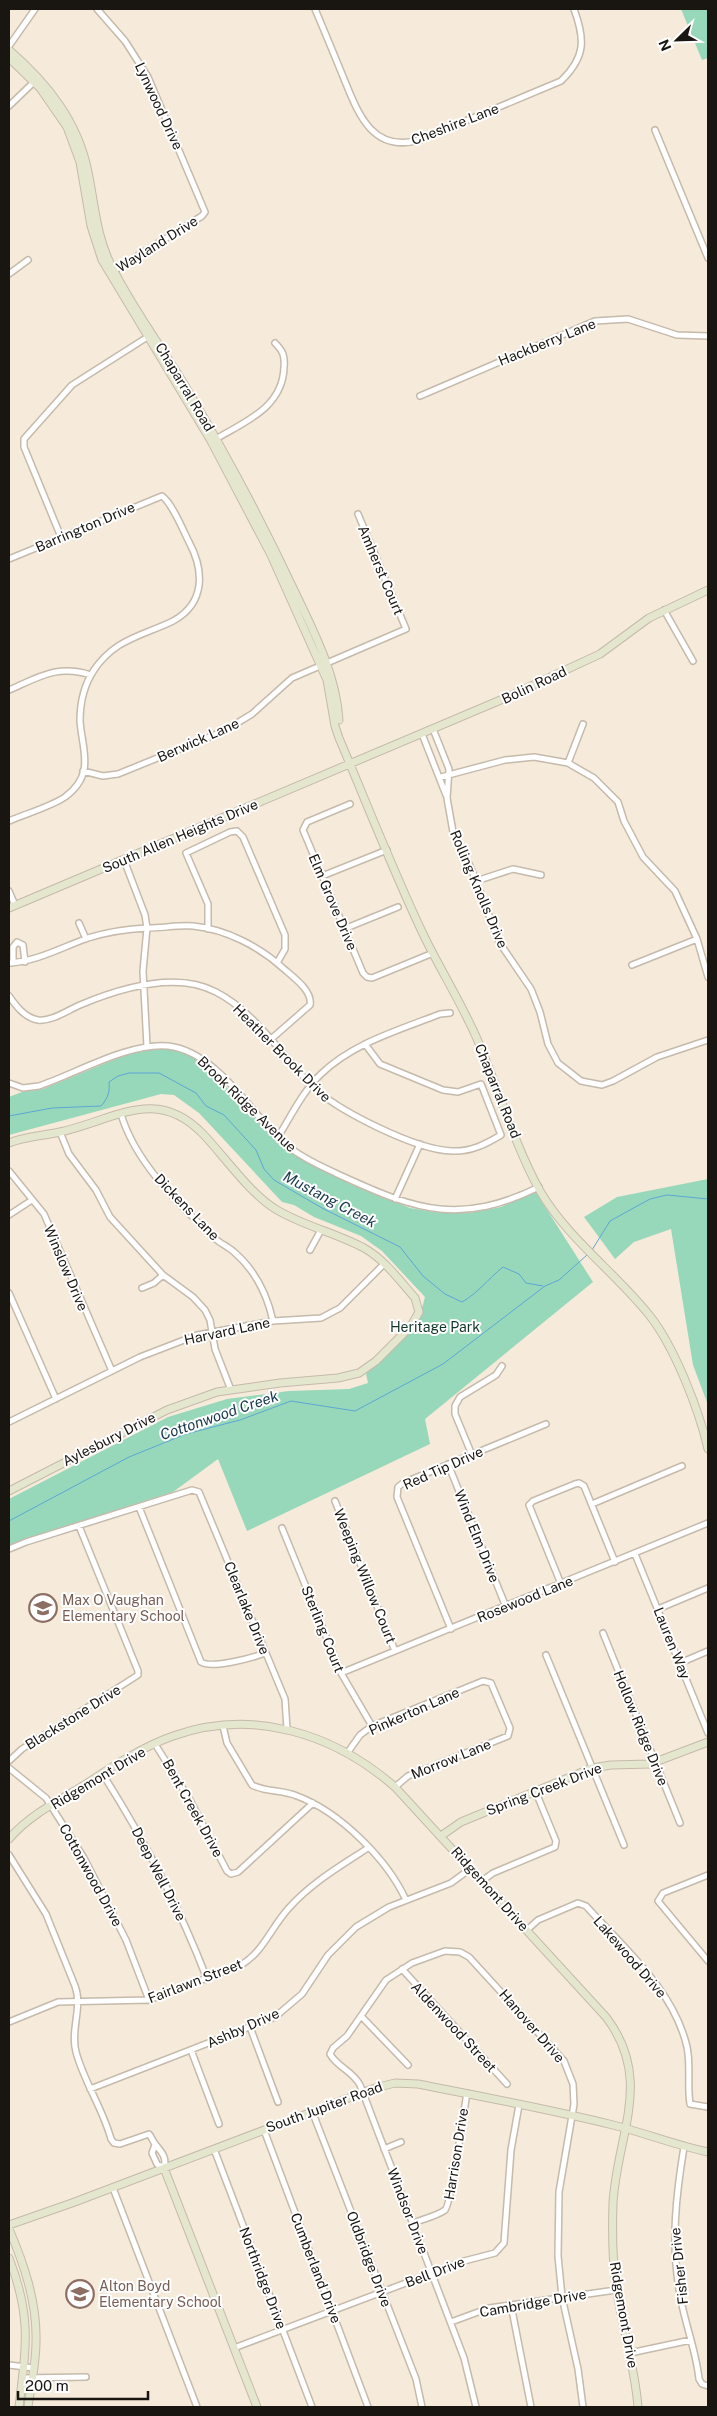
<svg xmlns="http://www.w3.org/2000/svg" width="717" height="2416" font-family="'Public Sans',sans-serif">
  <style>
    .green { fill: #98d8ba }
    .lines { fill: none; stroke-linecap: round; stroke-linejoin: round }
    .stream { stroke: #5da6d5; stroke-width: 1 }
    .street-casing { stroke: #c5baab; stroke-width: 8 }
    .secondary-casing { stroke: #c5baab; stroke-width: 9 }
    .street { stroke: #fff; stroke-width: 5 }
    .secondary { stroke: #e4e7ce; stroke-width: 7 }
    .labels { text-anchor: middle; dominant-baseline: central; stroke-width: 4; stroke-linejoin: round; paint-order: stroke }
    .street-label { font-size: 14px; fill: #191510; stroke: #fff }
    .park-label { font-size: 14px; fill: #113728; stroke: #fff }
    .education-label { font-size: 14px; fill: #785e54; stroke: #fff; text-anchor: start }
    .water-label { font-size: 15px; font-style: italic; fill: #18394d; stroke: #fff }
  </style>
  <rect width="100%" height="100%" fill="#f6eada"/>
  <path class="green" d="M681,9H708V58L702,60Z
    M167,1048L185,1052L202,1061L279,1143L326,1172L377,1195L410,1208L441,1213H469L501,1207L535,1191L593,1282L425,1419L430,1444L247,1531L218,1459L173,1492L9,1545V1499L168,1417L227,1399L289,1391L349,1389L368,1383L366,1374L418,1323L425,1297L382,1251L361,1236L314,1217L294,1205L282,1202L199,1113L174,1095L161,1094L9,1135V1097L22,1092L43,1089L135,1051Z
    M708,1179V1405L693,1365L671,1229L634,1242L615,1259L584,1217L617,1197Z"/>
  <g class="lines">
    <path class="stream" d="M9,1116L52,1108L101,1106C108,1098 110,1092 109,1082L118,1076L129,1073H159L196,1093L206,1106L224,1115L256,1150L264,1169L274,1180L322,1208L400,1247L423,1276L445,1294L462,1302C478,1293 488,1279 503,1267L519,1274L526,1283L543,1286
      M592,1250L610,1221L650,1199L667,1195L708,1199
      M9,1521L129,1457L186,1434L240,1420L291,1401L355,1411L443,1364L545,1286L559,1280L587,1255"/>
    <defs>
      <path id="street" d="M97,9L125,41L148,77L205,212L202,216L113,271
        M315,9C324,30 333,52 342,74C357,110 370,154 420,140L561,81C586,57 585,39 574,9
        M9,46L35,9
        M9,106L36,80
        M655,130L708,258
        M9,274L28,260
        M420,396L595,321L628,319L677,335L708,336
        M214,440C244,422 283,408 284,367C285,356 283,351 275,343
        M61,537L24,447V439L72,385L149,336
        M9,559L162,496C172,503 183,530 189,542C204,570 206,603 173,621C155,630 135,635 118,646C109,652 100,661 94,670C84,685 80,703 80,721C82,750 96,774 65,797C50,807 25,814 9,821
        M664,610L693,661
        M9,690C39,677 58,664 91,675
        M433,729L449,769L447,798L453,832L471,868L499,942L531,989L540,1012L548,1044L558,1063L581,1081L602,1085L613,1081L657,1057L708,1040
        M422,734L446,795
        M568,763L583,724
        M83,771L103,776L118,774L224,731L252,714L292,678L406,629L358,514
        M441,777L505,760L534,757L568,763L594,778L618,802L624,821L643,857L675,891L697,939L708,977
        M350,804L307,822L303,830L363,973L367,977L372,978L433,953
        M124,860L145,915L147,928L143,971L147,1046
        M322,876L387,850
        M476,881L513,869L541,875
        M9,891L15,905
        M79,923L86,939
        M208,929V904L186,853L230,832L237,831L243,837L285,935V949L277,963
        M344,929L398,907
        M9,963C38,961 60,948 88,938C107,932 127,929 147,928C163,928 177,925 193,926C226,929 260,947 284,969C293,977 313,991 310,1005L270,1040
        M13,963V947L17,942L23,945L25,962
        M632,965L697,939
        M9,996C16,1006 25,1018 38,1020C51,1022 68,1010 80,1005C118,989 176,971 216,992C255,1012 280,1053 310,1084C335,1110 416,1150 452,1151C471,1152 486,1144 501,1135L481,1084L458,1092L443,1090L380,1064L365,1044
        M9,1083L23,1088L39,1086C77,1073 130,1042 168,1046C213,1051 247,1105 276,1136C295,1155 320,1166 344,1177C418,1211 461,1225 539,1187
        M121,1114C135,1162 177,1202 212,1236C219,1243 227,1246 234,1252C255,1270 267,1294 273,1321
        M60,1132L69,1154L96,1190L110,1217L163,1275L193,1297L205,1310L210,1320L215,1349L231,1390
        M278,1137C291,1116 303,1091 321,1074C353,1043 399,1030 440,1014L450,1013
        M9,1171L44,1214L112,1371
        M395,1199L420,1144
        M9,1215L32,1200
        M310,1250L321,1230
        M142,1288L154,1283L163,1275
        M9,1293L56,1399
        M9,1422L140,1357L197,1335L273,1321L321,1318L340,1308L383,1265
        M472,1455L455,1414V1406L460,1397L496,1375L502,1366
        M448,1464L506,1607
        M335,1501L395,1651
        M592,1504L682,1466
        M139,1507L201,1662C212,1669 252,1658 265,1653
        M282,1528L341,1673L372,1726
        M9,1549L26,1542L192,1490L199,1492L285,1699L287,1729
        M635,1554L708,1733
        M561,1584L529,1505L533,1501L575,1484L579,1483L584,1486L615,1562
        M658,1609L708,1588
        M451,1629L397,1497L398,1487L403,1483L546,1424
        M603,1633L680,1823
        M546,1655L624,1845
        M680,1663L708,1651
        M341,1673L708,1523
        M223,1726L227,1743L252,1785C265,1792 283,1790 297,1796C340,1812 387,1859 406,1900
        M155,1744L190,1800L227,1871L231,1874L238,1872L313,1803
        M348,1752L360,1735L372,1726L483,1681L491,1683L510,1728L508,1736L408,1776L395,1787
        M9,1761L22,1749L138,1675V1671L79,1526
        M9,1768L46,1798L84,1858L126,1940L149,2000
        M102,1773C144,1839 179,1906 207,1979
        M9,1855L46,1914L75,1986C83,2007 70,2030 76,2052C84,2082 103,2109 111,2139L114,2143L120,2144L149,2134C152,2138 153,2142 156,2145C162,2153 167,2157 164,2168L157,2164L152,2153L155,2145
        M708,1875L663,1893L658,1901L708,1961
        M482,1881L493,1873L555,1847L556,1841L535,1790
        M527,1930L538,1920L578,1903L586,1906C624,1948 674,1990 687,2047C691,2066 687,2085 690,2104L708,2107
        M402,1969L507,2084
        M361,2016L408,2065
        M9,2022L58,2002L149,2000L241,1965C263,1952 271,1928 288,1909C311,1883 339,1867 368,1848
        M250,2027L278,2102
        M191,2050L219,2124
        M90,2089L275,2017L302,1994L328,1955L356,1927L389,1907L451,1883L470,1869
        M312,2111L416,2379L422,2407
        M264,2130L368,2407
        M684,2147C676,2195 671,2241 679,2289C683,2319 696,2349 699,2379L702,2384L708,2386
        M214,2149L312,2407
        M384,2149L401,2142
        M113,2188L197,2407
        M413,2223C423,2219 437,2216 445,2210C451,2205 464,2109 467,2093
        M511,2305L531,2407
        M451,2322L489,2308L616,2290
        M234,2348L464,2261L495,2253L504,2243L511,2150L519,2105
        M630,2353L691,2340
        M9,2365L34,2368
        M22,2378L86,2377
        M476,2407L464,2358L360,2085C353,2071 337,2067 330,2054L333,2048L347,2036L386,1980L412,1963L445,1951L460,1952L469,1957L564,2061L573,2084L574,2104L559,2192L558,2256L562,2297L578,2369L583,2407"/>
      <path id="secondary" d="M9,50C47,83 78,121 88,172C95,205 96,236 112,267C132,307 160,345 184,384C224,450 260,518 293,588C313,630 336,673 339,720
        M9,58L40,88L67,127L80,162L91,226L102,260L211,441L271,555L327,680L335,726L339,738C367,804 393,871 424,936C441,971 462,1004 478,1041C499,1090 514,1144 540,1191C568,1239 616,1273 650,1316C675,1348 699,1410 708,1449
        M9,908L503,699L600,654L649,618L708,590
        M9,1143C26,1136 43,1136 60,1132C115,1120 156,1085 203,1134C225,1157 250,1194 277,1210C304,1226 336,1233 364,1248C384,1259 400,1281 415,1298L419,1312L411,1326L376,1361L359,1373L338,1378L280,1383L217,1392L167,1410L9,1491
        M441,1836L461,1822L592,1768L611,1765L650,1764L708,1742
        M9,1839C29,1815 60,1800 86,1784C113,1766 142,1747 173,1736C253,1708 333,1733 395,1787L606,2017C654,2080 617,2134 613,2203C612,2233 612,2262 617,2291C623,2330 635,2368 638,2407
        M164,2168L257,2407
        M9,2225L72,2203L375,2088L395,2083L418,2084C483,2097 549,2109 613,2125C645,2133 675,2145 708,2152
        M9,2229C24,2264 37,2302 36,2341C36,2364 31,2385 28,2407
        M9,2258C32,2318 26,2346 19,2407"/>
    </defs>
    <use href="#street" class="street-casing"/>
    <use href="#secondary" class="secondary-casing"/>
    <use href="#street" class="street"/>
    <use href="#secondary" class="secondary"/>
  </g>
  <defs>
    <symbol id="school-ring" viewBox="-11 -11 22 22"><circle r="9.5" fill="#fff" stroke="#8d6e63" stroke-width="1.5"/><path d="M0-5L7-2L0 1L-7-2ZM-4 1L0 2.5L4 1V4Q0 6-4 4Z" fill="#8d6e63"/></symbol>
  </defs>
  <g fill-rule="evenodd">
    <use href="#school-ring" x="27" y="1592" width="32" height="32"/>
    <use href="#school-ring" x="64" y="2278" width="32" height="32"/>
  </g>
  <g class="labels">
    <g class="street-label">
      <text transform="translate(159 106) rotate(65)">Lynwood Drive</text>
      <text transform="translate(455 124) rotate(-21)">Cheshire Lane</text>
      <text transform="translate(157 244) rotate(-32)">Wayland Drive</text>
      <text transform="translate(547 342) rotate(-22)">Hackberry Lane</text>
      <text transform="translate(185 387) rotate(59)">Chaparral Road</text>
      <text transform="translate(85 527) rotate(-23)">Barrington Drive</text>
      <text transform="translate(381 570) rotate(67)">Amherst Court</text>
      <text transform="translate(534 685) rotate(-25)">Bolin Road</text>
      <text transform="translate(198 740) rotate(-24)">Berwick Lane</text>
      <text transform="translate(180 836) rotate(-23)">South Allen Heights Drive</text>
      <text transform="translate(479 889) rotate(67)">Rolling Knolls Drive</text>
      <text transform="translate(333 902) rotate(67)">Elm Grove Drive</text>
      <text transform="translate(282 1053) rotate(45)">Heather Brook Drive</text>
      <text transform="translate(498 1091) rotate(68)">Chaparral Road</text>
      <text transform="translate(247 1104) rotate(44)">Brook Ridge Avenue</text>
      <text transform="translate(187 1207) rotate(46)">Dickens Lane</text>
      <text transform="translate(66 1268) rotate(67)">Winslow Drive</text>
      <text transform="translate(227 1331) rotate(-12)">Harvard Lane</text>
      <text transform="translate(109 1439) rotate(-27)">Aylesbury Drive</text>
      <text transform="translate(443 1468) rotate(-24)">Red Tip Drive</text>
      <text transform="translate(477 1536) rotate(68)">Wind Elm Drive</text>
      <text transform="translate(365 1576) rotate(68)">Weeping Willow Court</text>
      <text transform="translate(525 1599) rotate(-22)">Rosewood Lane</text>
      <text transform="translate(247 1608) rotate(68)">Clearlake Drive</text>
      <text transform="translate(323 1629) rotate(68)">Sterling Court</text>
      <text transform="translate(672 1643) rotate(68)">Lauren Way</text>
      <text transform="translate(414 1711) rotate(-24)">Pinkerton Lane</text>
      <text transform="translate(73 1717) rotate(-32)">Blackstone Drive</text>
      <text transform="translate(641 1728) rotate(68)">Hollow Ridge Drive</text>
      <text transform="translate(451 1759) rotate(-22)">Morrow Lane</text>
      <text transform="translate(98 1778) rotate(-31)">Ridgemont Drive</text>
      <text transform="translate(544 1789) rotate(-21)">Spring Creek Drive</text>
      <text transform="translate(193 1808) rotate(61)">Bent Creek Drive</text>
      <text transform="translate(159 1874) rotate(63)">Deep Well Drive</text>
      <text transform="translate(91 1875) rotate(61)">Cottonwood Drive</text>
      <text transform="translate(490 1889) rotate(48)">Ridgemont Drive</text>
      <text transform="translate(630 1957) rotate(49)">Lakewood Drive</text>
      <text transform="translate(195 1981) rotate(-21)">Fairlawn Street</text>
      <text transform="translate(532 2026) rotate(49)">Hanover Drive</text>
      <text transform="translate(454 2027) rotate(47)">Aldenwood Street</text>
      <text transform="translate(243 2028) rotate(-24)">Ashby Drive</text>
      <text transform="translate(324 2107) rotate(-20)">South Jupiter Road</text>
      <text transform="translate(456 2154) rotate(-81)">Harrison Drive</text>
      <text transform="translate(408 2211) rotate(69)">Windsor Drive</text>
      <text transform="translate(369 2259) rotate(69)">Oldbridge Drive</text>
      <text transform="translate(679 2266) rotate(-96)">Fisher Drive</text>
      <text transform="translate(316 2268) rotate(69)">Cumberland Drive</text>
      <text transform="translate(435 2272) rotate(-21)">Bell Drive</text>
      <text transform="translate(263 2278) rotate(69)">Northridge Drive</text>
      <text transform="translate(533 2303) rotate(-10)">Cambridge Drive</text>
      <text transform="translate(624 2315) rotate(80)">Ridgemont Drive</text>
    </g>
    <g class="park-label">
      <text x="435" y="1327">Heritage Park</text>
    </g>
    <g class="education-label">
      <text x="62" y="1600">Max O Vaughan<tspan x="62" dy="16">Elementary School</tspan></text>
      <text x="99" y="2286">Alton Boyd<tspan x="99" dy="16">Elementary School</tspan></text>
    </g>
    <g class="water-label">
      <text transform="translate(330 1199) rotate(28)">Mustang Creek</text>
      <text transform="translate(219 1415) rotate(-19)">Cottonwood Creek</text>
    </g>
  </g>
  <rect width="717" height="2416" fill="none" stroke="#191510" stroke-width="20"/>
  <g transform="translate(677 40) rotate(247)" stroke="#ffffff" stroke-width="4" paint-order="stroke">
  <path d="M0-4L9 19L0 12L-9 19Z" fill="#191510"/>
  <text y="-8" font-size="14" font-weight="bold" text-anchor="middle" fill="#191510">N</text>
  </g>
  <path d="M18 2391v8h130v-8" fill="none" stroke="#191510" stroke-width="2.5"/>
  <text x="25" y="2391" font-size="15" fill="#191510" stroke="#ffffff" stroke-width="4" paint-order="stroke">200 m</text>
</svg>
